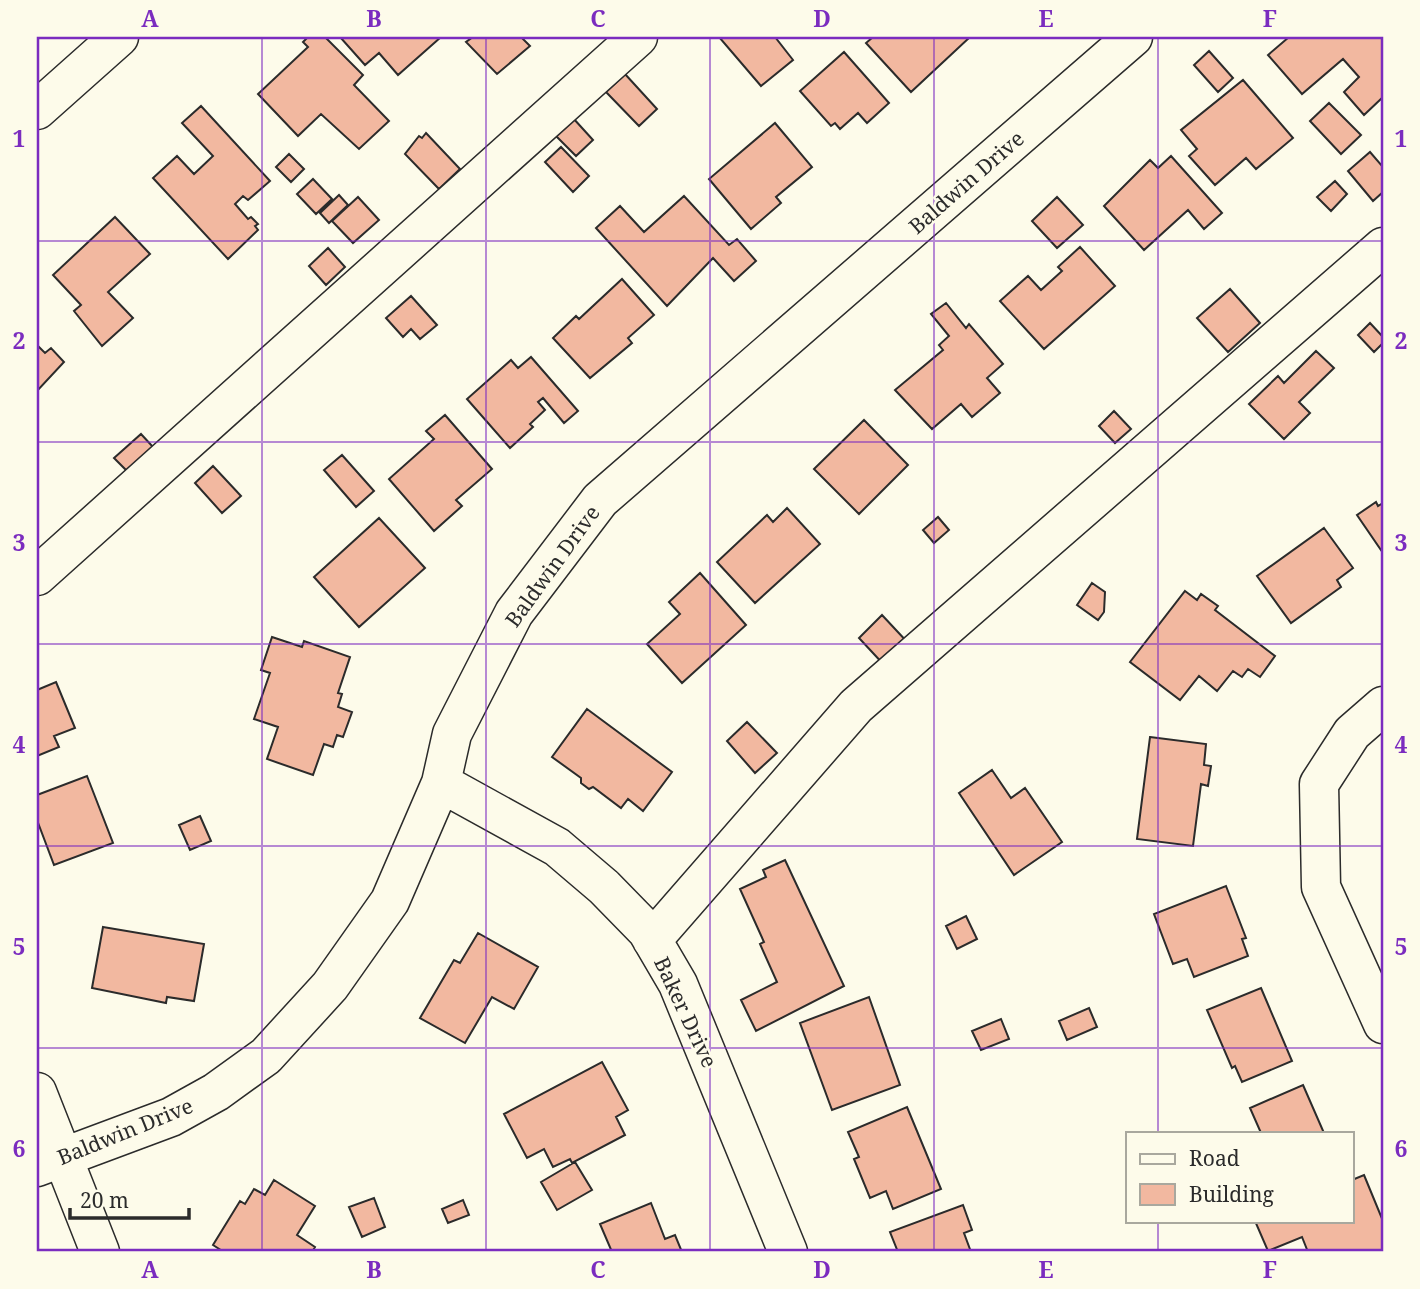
<svg xmlns="http://www.w3.org/2000/svg" width="1420" height="1289" font-family="'Noto Serif',serif">
  <style>
    .building { fill: #f2b8a0; stroke: #2b2b2b; stroke-width: 2 }
    .lines { fill: none; stroke-linecap: round; stroke-linejoin: round }
    .minor-casing { stroke: #2b2b2b; stroke-width: 41 }
    .major-casing { stroke: #2b2b2b; stroke-width: 41 }
    .minor { stroke: #fdfbea; stroke-width: 38 }
    .major { stroke: #fdfbea; stroke-width: 38 }
    .grid { fill: none; stroke: #7b2cbf; stroke-width: 2; stroke-opacity: 0.55 }
    .labels { text-anchor: middle; dominant-baseline: central; stroke-width: 5; stroke-linejoin: round; paint-order: stroke }
    .street-label { font-size: 21px; fill: #2b2b2b; stroke: #fdfbea }
    .neatline { fill: none; stroke: #7b2cbf; stroke-width: 2.5 }
    .grid-label { font-size: 23px; text-anchor: middle; font-weight: bold; fill: #7b2cbf }
  </style>
  <rect width="100%" height="100%" fill="#fdfbea"/>
  <path class="building" d="M308,37H325L363,75L354,85L389,121L359,149L321,114L298,136L258,94L308,47L303,42Z
    M340,37H441L398,75L379,53L365,65Z
    M473,37H521L530,46L497,74L466,42Z
    M719,37H775L793,60L761,86Z
    M873,37H970L911,92L866,43Z
    M1289,37H1383V97L1364,115L1344,92L1359,77L1343,59L1302,94L1268,55Z
    M1209,51L1233,78L1218,92L1194,65Z
    M844,52L889,103L867,123L858,113L840,129L835,123L831,126L800,91Z
    M625,74L657,109L639,126L606,92Z
    M1243,80L1293,138L1256,169L1246,158L1215,185L1189,156L1197,149L1181,130Z
    M1329,103L1361,135L1341,154L1310,121Z
    M201,106L270,181L248,200L243,196L235,204L248,219L251,217L258,224L255,226L258,230L228,259L153,178L177,156L194,174L213,156L182,123Z
    M573,118L593,140L576,156L555,135Z
    M775,123L812,167L776,197L781,203L751,229L709,179Z
    M426,133L460,169L439,189L405,154L419,136L422,138Z
    M561,147L589,176L573,192L545,162Z
    M1370,152L1383,167V192L1373,201L1348,171Z
    M289,154L304,169L291,182L276,167Z
    M1171,156L1222,213L1204,229L1188,210L1144,250L1104,206L1150,160L1158,168Z
    M313,179L332,199L316,214L297,194Z
    M1335,181L1347,194L1331,211L1317,197Z
    M339,195L348,205L329,223L320,213Z
    M684,196L729,245L737,239L756,261L734,281L713,258L667,306L596,228L620,206L644,232Z
    M358,197L379,220L353,243L332,221Z
    M1057,197L1083,225L1057,248L1032,221Z
    M115,217L150,254L108,292L133,318L102,346L74,311L81,305L53,275Z
    M1080,247L1115,286L1044,349L1000,301L1028,276L1041,290L1062,271L1058,267Z
    M328,248L345,267L326,285L309,266Z
    M622,279L654,315L628,338L632,343L590,378L553,338L576,316L579,319Z
    M1230,289L1260,323L1228,352L1197,318Z
    M411,296L437,325L420,339L411,329L403,337L386,318Z
    M946,303L966,328L969,324L1003,364L987,378L1000,393L972,417L961,404L932,429L895,390L943,350L939,345L949,336L931,314Z
    M1370,323L1383,337V343L1374,352L1358,335Z
    M37,345L45,353L51,348L64,362L37,391Z
    M1316,351L1334,368L1299,402L1310,413L1284,439L1249,404L1278,376L1284,383Z
    M531,357L578,411L564,423L543,398L538,402L545,410L530,424L533,427L510,448L467,399L511,360L518,368Z
    M1114,411L1131,429L1115,443L1099,426Z
    M445,415L492,469L456,500L462,506L434,531L389,479L434,439L426,431Z
    M864,420L908,465L859,514L814,469Z
    M141,434L153,447L127,471L114,458Z
    M342,455L374,491L356,507L324,470Z
    M213,466L241,496L222,513L195,483Z
    M1376,502L1378,506L1383,503V553L1357,515Z
    M787,508L820,544L755,603L717,562L767,515L773,522Z
    M938,517L949,530L934,543L923,530Z
    M379,518L425,568L359,627L314,577Z
    M1324,528L1353,568L1337,580L1341,587L1291,623L1257,576Z
    M700,573L746,625L682,683L647,644L680,614L669,602Z
    M1092,583L1105,592L1104,612L1098,620L1077,605Z
    M1185,591L1197,600L1201,594L1218,606L1215,610L1275,656L1260,677L1248,669L1242,677L1233,671L1217,691L1199,676L1180,700L1130,662Z
    M882,615L910,645L886,667L859,638Z
    M272,637L302,647L304,641L350,657L338,693L342,694L338,707L352,712L343,737L337,735L333,747L324,744L313,775L267,759L278,727L254,719L270,673L261,670Z
    M56,682L75,728L54,736L59,747L37,756V690Z
    M587,709L672,772L643,811L628,799L621,808L593,787L589,789L581,783V778L552,757Z
    M747,722L777,753L755,773L727,741Z
    M1150,737L1206,744L1204,765L1211,766L1208,786L1201,784L1193,846L1137,839Z
    M992,770L1011,798L1025,788L1062,842L1014,875L959,793Z
    M87,776L113,843L54,865L37,820V795Z
    M200,816L211,841L190,850L179,825Z
    M785,860L844,986L756,1031L741,1000L777,982L760,944L764,942L740,889L766,877L763,870Z
    M1226,886L1246,938L1242,939L1248,956L1194,977L1187,959L1173,964L1154,914Z
    M966,916L977,939L957,949L946,926Z
    M103,927L204,944L194,1001L167,997L166,1003L92,988Z
    M478,933L538,967L514,1009L492,997L465,1043L420,1018L454,960L460,963Z
    M1261,988L1292,1061L1242,1082L1235,1066L1232,1068L1207,1010Z
    M869,997L900,1085L832,1110L800,1023Z
    M1089,1008L1097,1027L1067,1040L1059,1021Z
    M1001,1019L1009,1039L981,1050L972,1031Z
    M602,1062L628,1110L616,1117L625,1135L572,1163L570,1159L553,1167L544,1149L527,1158L504,1114Z
    M1303,1085L1324,1133H1261L1250,1108Z
    M907,1107L941,1189L893,1209L886,1191L870,1198L854,1159L859,1157L848,1132Z
    M575,1162L592,1190L557,1210L541,1182Z
    M1364,1175L1383,1221V1252H1308L1302,1237L1268,1251L1255,1221H1352V1180Z
    M274,1180L315,1206L297,1235L315,1247L312,1252H224L213,1245L240,1201L245,1204L254,1189L265,1195Z
    M374,1198L385,1227L362,1237L349,1207Z
    M463,1200L469,1215L448,1223L442,1209Z
    M651,1203L665,1239L675,1235L682,1252H612L600,1224Z
    M963,1205L972,1230L964,1233L971,1252H898L890,1232Z"/>
  <g class="lines">
    <defs>
      <path id="minor" d="M37,576L638,37
        M1383,706L1352,733L1319,784L1321,887L1383,1024
        M441,783L557,847L604,887L647,931L678,984L788,1252
        M652,940L856,706L1383,247
        M37,1092L100,1252
        M37,1167L171,1117L216,1092L266,1056L330,986L390,901L441,783L452,734L514,613L600,500L1133,37"/>
      <path id="major" d="M37,110L119,37"/>
    </defs>
    <use href="#minor" class="minor-casing"/>
    <use href="#major" class="major-casing"/>
    <use href="#minor" class="minor"/>
    <use href="#major" class="major"/>
  </g>
  <path class="grid" d="M262,37V1252M486,37V1252M710,37V1252M934,37V1252M1158,37V1133M37,241H1383M37,442H1383M37,644H1383M37,846H1383M37,1048H1383M1158,1221V1252"/>
  <g class="labels">
    <g class="street-label">
      <text transform="translate(966 182) rotate(-41)">Baldwin Drive</text>
      <text transform="translate(552 566) rotate(-54)">Baldwin Drive</text>
      <text transform="translate(686 1012) rotate(65)">Baker Drive</text>
      <text transform="translate(125 1131) rotate(-22)">Baldwin Drive</text>
    </g>
  </g>
  <rect width="1420" height="1289" fill="none" stroke="#fdfbea" stroke-width="77"/>
  <rect x="1126" y="1132" width="228" height="91" fill="#fdfbea" stroke="#a9a89e" stroke-width="2"/>
  <rect x="1140" y="1154" width="35" height="10" fill="#fdfbea" stroke="#a9a89e" stroke-width="2"/>
  <text x="1189" y="1166" font-size="21" fill="#2b2b2b">Road</text>
  <rect x="1140" y="1184" width="35" height="21" fill="#f2b8a0" stroke="#a9a89e" stroke-width="2"/>
  <text x="1189" y="1202" font-size="21" fill="#2b2b2b">Building</text>
  <path d="M70 1208v10h119v-10" fill="none" stroke="#2b2b2b" stroke-width="3.5"/>
  <text x="80" y="1208" font-size="21" fill="#2b2b2b" stroke="#fdfbea" stroke-width="5" paint-order="stroke">20 m</text>
  <rect x="38" y="38" width="1344" height="1212" class="neatline"/>
  <g class="grid-label">
    <text x="150" y="27">A</text>
    <text x="374" y="27">B</text>
    <text x="598" y="27">C</text>
    <text x="822" y="27">D</text>
    <text x="1046" y="27">E</text>
    <text x="1270" y="27">F</text>
    <text x="19" y="147">1</text>
    <text x="1401" y="147">1</text>
    <text x="19" y="349">2</text>
    <text x="1401" y="349">2</text>
    <text x="19" y="551">3</text>
    <text x="1401" y="551">3</text>
    <text x="19" y="753">4</text>
    <text x="1401" y="753">4</text>
    <text x="19" y="955">5</text>
    <text x="1401" y="955">5</text>
    <text x="19" y="1157">6</text>
    <text x="1401" y="1157">6</text>
    <text x="150" y="1278">A</text>
    <text x="374" y="1278">B</text>
    <text x="598" y="1278">C</text>
    <text x="822" y="1278">D</text>
    <text x="1046" y="1278">E</text>
    <text x="1270" y="1278">F</text>
  </g>
</svg>
